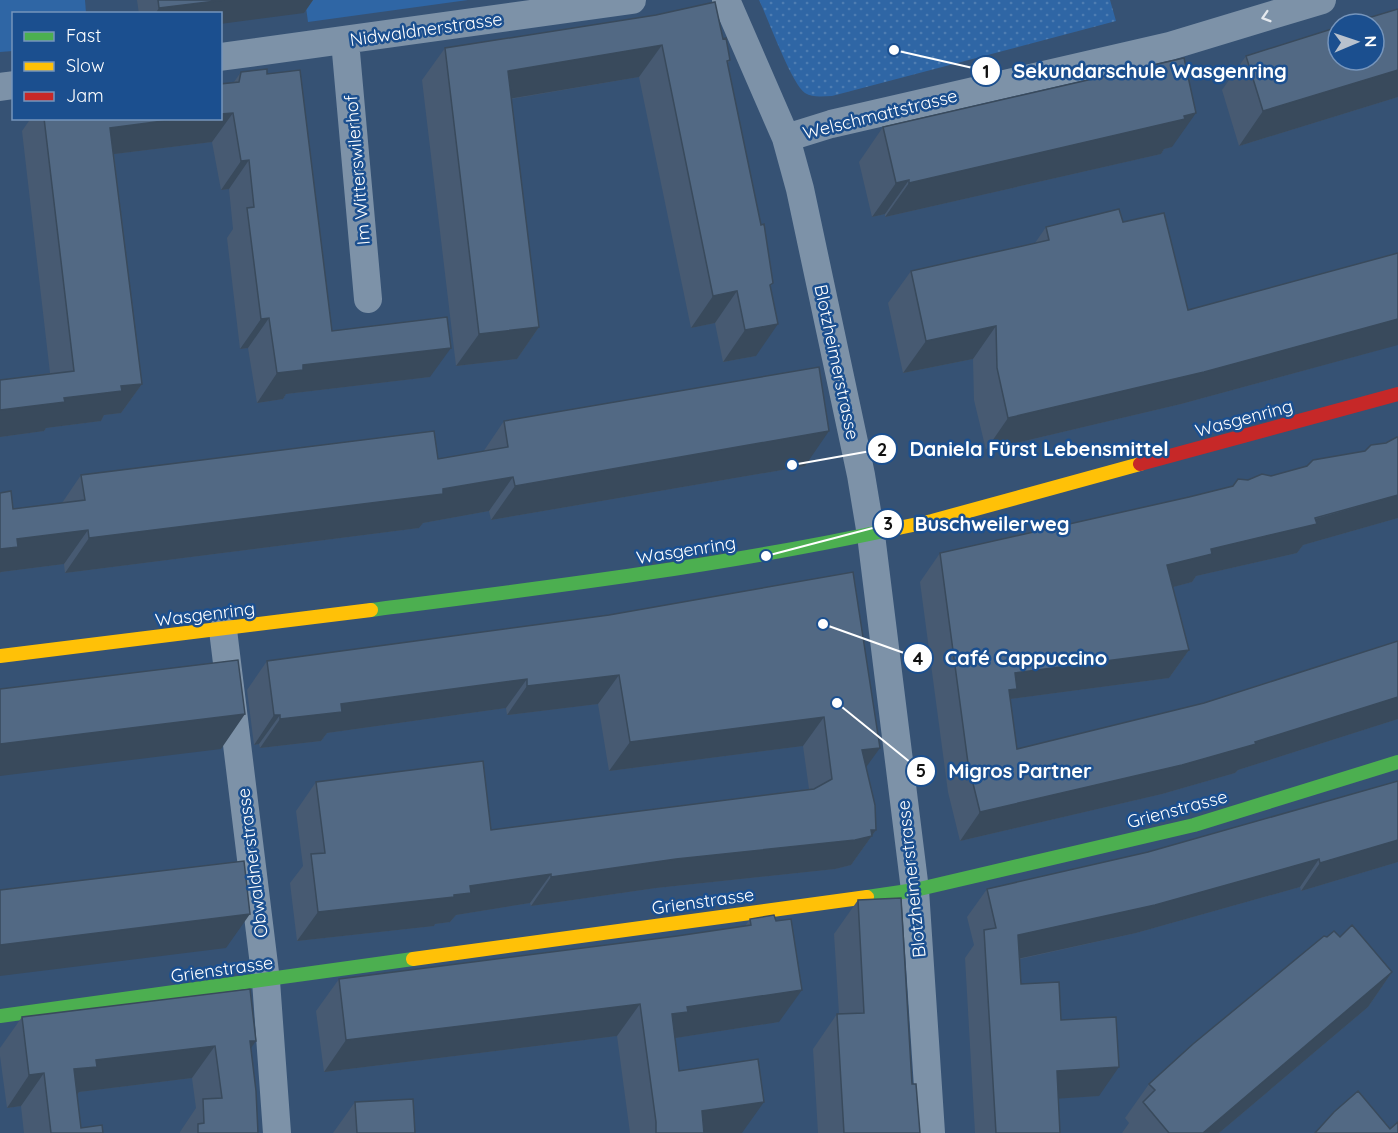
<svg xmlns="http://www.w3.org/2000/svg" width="1398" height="1133" font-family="Quicksand,sans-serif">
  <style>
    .grass { fill: url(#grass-dots) }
    .pitch { fill: #2f66a5 }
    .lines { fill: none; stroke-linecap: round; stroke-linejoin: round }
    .street { stroke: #7d92a8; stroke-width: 28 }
    .fast { stroke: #4caf50; stroke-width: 14 }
    .slow { stroke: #ffc107; stroke-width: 14 }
    .jam { stroke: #c62828; stroke-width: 14 }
    .wall { fill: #475a72 }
    .shaded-wall { fill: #394a5c }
    .building { fill: #526984; stroke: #394a5c; stroke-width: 1.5 }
    .oneway { stroke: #e5e9ee }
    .labels { text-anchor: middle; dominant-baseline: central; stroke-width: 5; stroke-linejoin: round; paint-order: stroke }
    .street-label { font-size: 18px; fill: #fff; stroke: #1b4f8f }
    .leader { fill: none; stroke: #fff; stroke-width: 2 }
    .callout-dot { fill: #fff; stroke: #1b4f8f; stroke-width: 2 }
    .mark-label { font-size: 18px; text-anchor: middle; font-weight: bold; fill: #111 }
    .callout-label { font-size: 20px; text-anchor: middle; font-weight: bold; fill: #fff; stroke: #1b4f8f; stroke-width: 5; stroke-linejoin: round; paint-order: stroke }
  </style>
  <defs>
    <pattern id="grass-dots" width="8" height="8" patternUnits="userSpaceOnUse" patternTransform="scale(1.5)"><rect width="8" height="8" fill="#2f66a5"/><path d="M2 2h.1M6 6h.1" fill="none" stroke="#4e7db2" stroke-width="1.8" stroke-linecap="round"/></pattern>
  </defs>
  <rect width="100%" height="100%" fill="#365274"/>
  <path class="grass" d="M759,0H1110L1116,21L832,96C823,96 813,98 805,93C791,83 768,18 759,0Z"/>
  <path class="pitch" d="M0,0H85L86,13L14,14L13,51L0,52Z
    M305,0H468L308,22Z"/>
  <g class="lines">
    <path class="street" d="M726,0L786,138L800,189L861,475L871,535L915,890L931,1133
      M345,41L368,299
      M220,57L632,0
      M0,87L14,85
      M786,138L831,124L1170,46L1322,0
      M223,630L266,981L277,1133"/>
    <path class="fast" d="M371,610C543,588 714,567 884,531
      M867,897L915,890L1194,825L1398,762
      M0,1016L413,959"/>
    <path class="slow" d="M884,531L932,521L1140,464
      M0,656L371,610
      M413,959L867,897"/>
    <path class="jam" d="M1140,464L1398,394"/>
  </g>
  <path class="wall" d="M137,0H313L304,13L220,14H139Z
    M1398,9V97L1239,146L1222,90L1246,56Z
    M723,39L730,60L728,63L771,286L756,356L723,362L715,323L691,328L639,77L511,99L539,327L517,359L456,366L422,80L445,48Z
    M241,72L267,74L332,331L430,377L286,394L283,399L257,403L248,348L240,349L227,238L233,229L229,189L221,190L212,142L114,154L142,384L121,413L104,415L101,421L46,428L44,431L0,437V380L50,373L22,131L31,118H220L234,82Z
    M883,127L1172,147L1164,149L1161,154L885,217V214L872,217L859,162Z
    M1123,222L1188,310L1379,350L1181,404L986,450L974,400L973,359L903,373L888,303L911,271L1035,243L1046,227Z
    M504,421L805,466L491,520L489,511L423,523L419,528L65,573L64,564L1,572L0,573V493L13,509L62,503L81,475L438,459L483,452Z
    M1398,437V518L1303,545L1297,553L1196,576L1192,582L1173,587L1189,650L1169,678L1010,699L1017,749L1204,703L1398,641V719L1238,770L1235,773L1162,794L960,841L948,792L920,582L940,553L1189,497L1233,486L1248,480L1271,476L1365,451Z
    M853,572L866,767L876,830L851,865L835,869L656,888L531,906L530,903L456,915L450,922L435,924L434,926L297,941L290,883L303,866L296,811L316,782L491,830L809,789L803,746L609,771L598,704L507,715L506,708L327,733L321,741L260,748L259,744L254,745L247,690L267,661L609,615Z
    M1398,781V862L1301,891L1300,887L1136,933L1020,959L1021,984L1061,1020L1099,1096L1058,1098L1060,1133H975L965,958L974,945L967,917L987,889L1148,852Z
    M858,900L912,1084L920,1133H818L813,1049L837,1014H839L834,934Z
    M750,919L779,1022L675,1038L679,1071L742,1133H630L617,1036L324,1072L316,1011L339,979L677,936L745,926Z
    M1327,937H1340L1392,972L1368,1007L1219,1133H1122L1129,1123L1125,1118L1149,1084Z
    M22,1017L251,1047L258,1133H180V1132L196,1108L192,1078L79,1092L77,1095L81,1128L103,1133H24L21,1106L7,1108L0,1056V1048Z
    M355,1102L415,1133H333Z"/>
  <path class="shaded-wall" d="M224,0H313L304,13L220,24V14H155L159,8Z
    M662,45L639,77L485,103L508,71Z
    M1398,70V97L1239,146L1263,111Z
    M233,113L212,142L90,157L110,128L186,118H220V114Z
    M1196,113L1172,147L1164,149L1161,154L885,217L909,183Z
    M249,160L229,189L221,190L241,161Z
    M909,180L885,214L872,217L896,183Z
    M737,291L715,323L691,328L713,296Z
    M269,318L248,348L240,349L261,319Z
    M1398,319V345L1181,404L986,450L1008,418Z
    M778,324L756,356L723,362L745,330Z
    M996,326L973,359L903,373L926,341Z
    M539,327L517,359L456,366L479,334Z
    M451,348L430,377L286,394L283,399L257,403L277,373L303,365Z
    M142,384L121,413L104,415L101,421L46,428L44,431L0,437V410L64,398L121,386Z
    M829,431L805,466L491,520L515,486Z
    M513,477L489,511L423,523L419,528L65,573L89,538L443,489Z
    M1398,495V518L1303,545L1297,553L1196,576L1192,582L1147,594L1167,565L1211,549Z
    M88,530L64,564L1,572L0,573V549L17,539Z
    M1189,650L1169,678L1010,699L989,719L1015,673Z
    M619,675L598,704L507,715L527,686Z
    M527,679L506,708L327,733L321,741L260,748L280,719L341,704Z
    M1398,697V719L1238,770L1235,773L1162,794L960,841L980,812L1255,742Z
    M245,714L221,749L0,776V744Z
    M274,715H280L259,744L254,745Z
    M824,717L803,746L609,771L630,742Z
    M880,748L859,777L862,750Z
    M871,830H876L851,865L835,869L656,888L531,906L551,877Z
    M1398,840V862L1301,891L1320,863Z
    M1319,859L1300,887L1136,933L999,963L1018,935Z
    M551,874L530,903L456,915L450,922L435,924L434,926L297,941L318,912L454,895L470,886Z
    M250,914L226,948L0,976V945Z
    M1392,972L1368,1007L1219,1133H1203Z
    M802,990L779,1022L669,1039L672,1014L687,1007Z
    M640,1004L617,1036L324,1072L346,1040Z
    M250,1041H256L233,1073Z
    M215,1046L192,1078L79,1092L74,1099V1069L96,1060Z
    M1119,1067L1099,1096L1037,1100L1057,1071Z
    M44,1073L21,1106L7,1108L29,1075Z
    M764,1102L742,1133H686L702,1111Z"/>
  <path class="building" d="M158,0H224L159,8Z
    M715,2L723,39L726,38L730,60L727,61L761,225L764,224L773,283L770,285L778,324L745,330L737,291L713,296L662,45L508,71L539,327L479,334L445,48L656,15Z
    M1398,9V70L1263,111L1246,56L1338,27V60H1374V24H1348Z
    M1184,58L1196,113L1184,116L1185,119L909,183V180L896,183L883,127Z
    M267,69V74L300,70L332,331L447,317L451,348L303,365V370L277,373L269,318L261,319L247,208L254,207L249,160L241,161L233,113L220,114V84L239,82L241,72Z
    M44,118H186L110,128L142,384L121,386L122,391L64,398L65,402L0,410V380L74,371Z
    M1119,209L1123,222L1164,213L1188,310L1398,253V319L1204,372L1008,418L997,368L996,326L926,341L911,271L1049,240L1046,227Z
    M819,367L829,431L515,486L513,477L443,489V494L89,538L88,530L17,539L18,547L0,549V493L11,491L13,509L85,500L81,475L434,431L438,459L508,447L504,421Z
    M1397,437H1398V495L1315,518L1317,524L1211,549L1212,554L1167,565L1189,650L1015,673L1017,689L1009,690L1017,749L1204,703L1398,641V697L1255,742L1256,744L1182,765L980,812L968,763L940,553L1189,497L1233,486L1238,479L1248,480L1262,474L1271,476L1307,466L1313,460L1365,451L1371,445L1386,443Z
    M853,572L880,748L862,750L875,805L876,830H871L872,836L855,840L676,859L551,877V874L470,886L471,893L454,895V897L318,912L311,854L325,853L316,782L483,761L491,830L774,794L814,789L832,779L824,717L630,742L619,675L527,686V679L341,704L342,712L280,719V715H274L267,661L609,615Z
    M238,660L245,714L0,744V689Z
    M1398,781V840L1320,863L1319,859L1155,905L1018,935L1021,984L1059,982L1061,1020L1116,1017L1119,1067L1057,1071L1060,1133H996L984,930L996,928L987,889L1148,852Z
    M244,861L250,914L0,945V890Z
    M901,898L912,1084H916L920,1133H844L837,1014L864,1013L858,900Z
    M774,915L776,921L791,919L802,990L687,1007L688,1012L672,1014L679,1071L758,1059L764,1102L702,1111L704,1133H656V1122L640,1004L346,1040L339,979L677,936L751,925L750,919Z
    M1352,925L1392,972L1203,1133H1169L1143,1102L1155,1090L1149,1084L1193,1044L1324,936L1327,937L1334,931L1340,937Z
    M250,989L256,1041H250L256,1091L258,1133H198V1124L204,1123L203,1099L222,1098L215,1046L96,1060L97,1067L74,1069L81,1128L102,1125L103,1133H51L44,1073L29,1075L22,1017Z
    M1358,1091L1390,1129L1398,1122V1133H1315L1334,1112Z
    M413,1099L415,1133H357L355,1102Z"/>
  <defs><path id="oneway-chevron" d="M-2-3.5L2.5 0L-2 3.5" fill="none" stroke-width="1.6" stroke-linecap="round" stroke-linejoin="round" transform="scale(1.5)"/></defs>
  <use class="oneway" href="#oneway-chevron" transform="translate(1266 17) rotate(163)"/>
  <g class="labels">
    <g class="street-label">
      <text transform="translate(426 29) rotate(-8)">Nidwaldnerstrasse</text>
      <text transform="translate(880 114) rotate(-14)">Welschmattstrasse</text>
      <text transform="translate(357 170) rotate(-95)">Im Witterswilerhof</text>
      <text transform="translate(837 362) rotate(78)">Blotzheimerstrasse</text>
      <text transform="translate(1244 418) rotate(-15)">Wasgenring</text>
      <text transform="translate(686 550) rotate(-9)">Wasgenring</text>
      <text transform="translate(205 614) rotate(-7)">Wasgenring</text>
      <text transform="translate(1177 809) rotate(-15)">Grienstrasse</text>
      <text transform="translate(252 863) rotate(-97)">Obwaldnerstrasse</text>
      <text transform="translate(911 879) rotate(-96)">Blotzheimerstrasse</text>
      <text transform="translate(703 901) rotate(-8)">Grienstrasse</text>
      <text transform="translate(222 969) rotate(-8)">Grienstrasse</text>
    </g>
  </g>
  <path class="leader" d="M894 50L986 71M792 465L882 449M766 556L888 524M823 624L918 658M837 703L921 771"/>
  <g class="callout-dot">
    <circle cx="894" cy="50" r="6"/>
    <circle cx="792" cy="465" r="6"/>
    <circle cx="766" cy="556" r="6"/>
    <circle cx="823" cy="624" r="6"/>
    <circle cx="837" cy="703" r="6"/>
    <circle cx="986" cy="71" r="15"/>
    <circle cx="882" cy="449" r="15"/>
    <circle cx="888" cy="524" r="15"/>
    <circle cx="918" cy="658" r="15"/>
    <circle cx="921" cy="771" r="15"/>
  </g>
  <g class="mark-label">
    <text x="986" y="78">1</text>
    <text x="882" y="456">2</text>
    <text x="888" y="530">3</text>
    <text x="918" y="665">4</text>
    <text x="921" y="777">5</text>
  </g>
  <g class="callout-label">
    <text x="1150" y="78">Sekundarschule Wasgenring</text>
    <text x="1039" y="456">Daniela Fürst Lebensmittel</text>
    <text x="992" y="531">Buschweilerweg</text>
    <text x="1026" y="665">Café Cappuccino</text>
    <text x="1020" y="778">Migros Partner</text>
  </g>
  <rect x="12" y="12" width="210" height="108" fill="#1b4f8f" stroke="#7695bc" stroke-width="1.5"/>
  <rect x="24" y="32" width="30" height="9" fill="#4caf50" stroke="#7695bc" stroke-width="1.5"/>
  <text x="66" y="42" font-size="18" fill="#ffffff">Fast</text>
  <rect x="24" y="62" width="30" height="9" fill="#ffc107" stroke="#7695bc" stroke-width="1.5"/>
  <text x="66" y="72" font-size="18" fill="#ffffff">Slow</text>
  <rect x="24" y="92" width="30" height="9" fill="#c62828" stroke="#7695bc" stroke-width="1.5"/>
  <text x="66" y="102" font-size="18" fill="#ffffff">Jam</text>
  <g transform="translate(1356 42) rotate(88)"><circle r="28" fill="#1b4f8f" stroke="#7695bc" stroke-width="1.5"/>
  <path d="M0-4.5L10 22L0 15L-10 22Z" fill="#b9c2ce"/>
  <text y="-9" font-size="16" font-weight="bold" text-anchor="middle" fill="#ffffff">N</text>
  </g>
</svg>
